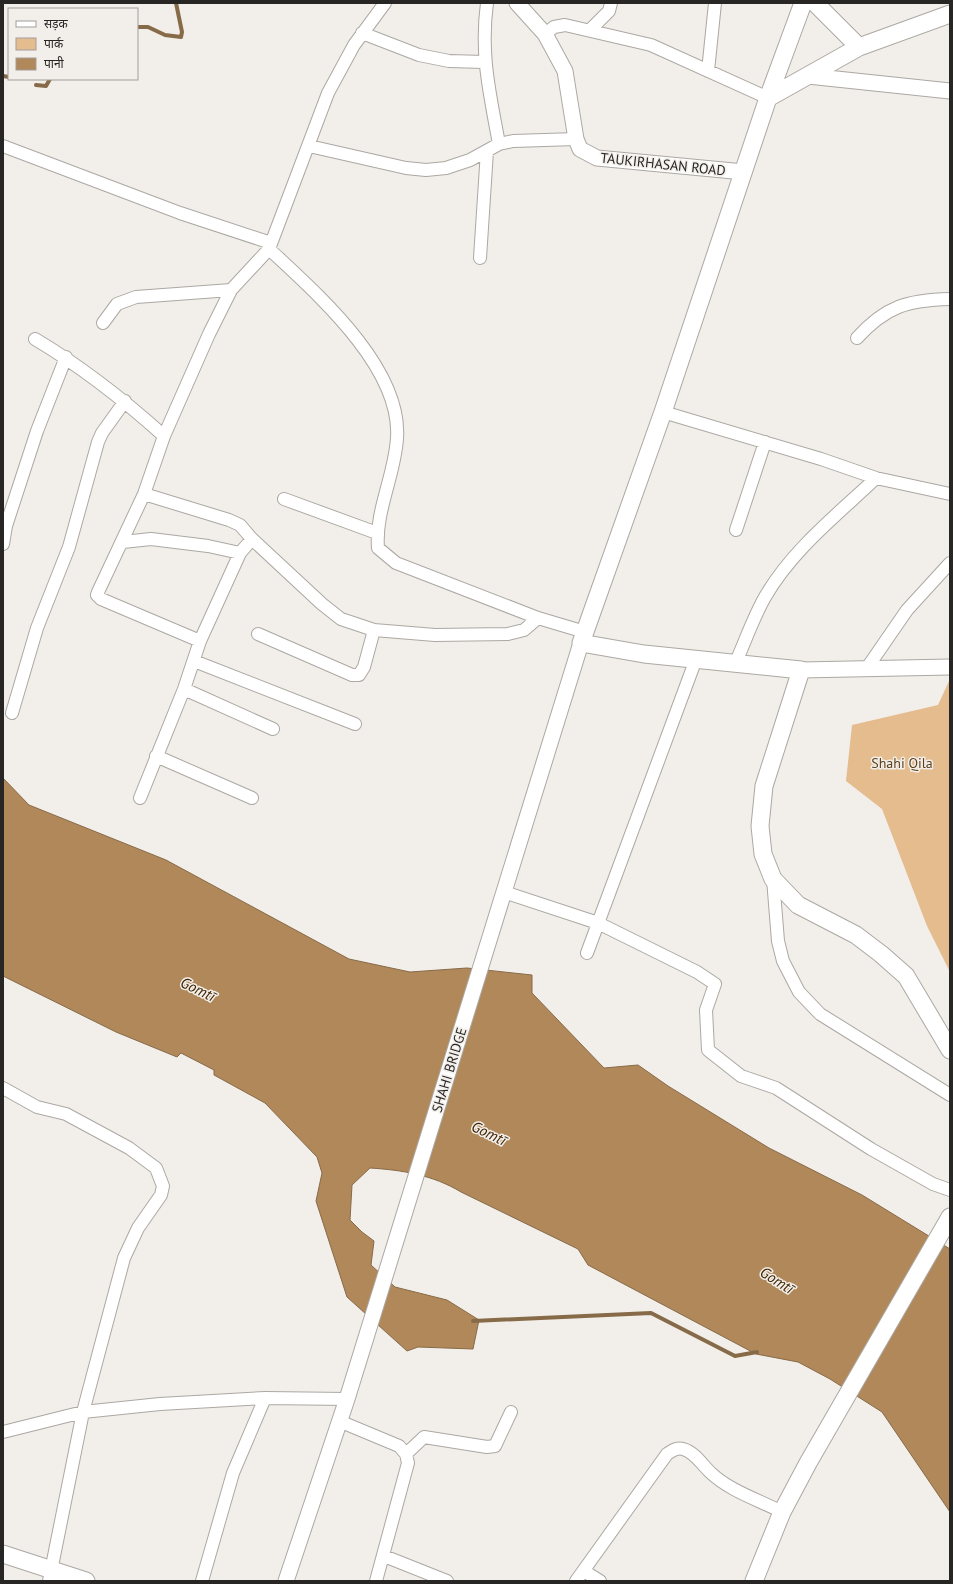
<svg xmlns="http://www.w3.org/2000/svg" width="953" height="1584" font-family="'PT Sans','Noto Sans Devanagari',sans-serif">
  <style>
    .green { fill: #e4bc8d }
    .water { fill: #b08859; stroke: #876b49 }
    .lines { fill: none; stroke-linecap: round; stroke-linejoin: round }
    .stream { stroke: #876b49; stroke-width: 4 }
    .minor-casing { stroke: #aca8a3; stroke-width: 14 }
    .tertiary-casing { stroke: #aca8a3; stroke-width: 17 }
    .secondary-casing { stroke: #aca8a3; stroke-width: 19 }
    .minor { stroke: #fff; stroke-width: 12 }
    .tertiary { stroke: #fff; stroke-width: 15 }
    .secondary { stroke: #fff; stroke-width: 17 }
    .labels { text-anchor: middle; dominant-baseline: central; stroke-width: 3; stroke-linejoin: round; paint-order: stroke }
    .street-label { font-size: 14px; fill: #282624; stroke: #f2eeea }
    .park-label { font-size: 14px; fill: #5c3f1a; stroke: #f2eeea }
    .water-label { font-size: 15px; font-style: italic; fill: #402400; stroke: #f2eeea }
  </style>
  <rect width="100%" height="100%" fill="#f2eeea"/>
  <path class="green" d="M950,679V972L927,926L882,809L846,781L852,725L938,705Z"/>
  <path class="water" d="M3,778L29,805L166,860L349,959L410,972L467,968L532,975V993L604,1068L638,1065L668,1086L769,1148L862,1195L950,1249V1512L882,1412L830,1379L798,1362L756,1354L588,1265L578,1249L461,1192C433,1175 402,1170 370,1168L352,1185L350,1220L362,1232L374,1241L371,1265L395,1287L447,1300L479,1320L473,1349L418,1347L407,1351L347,1297L316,1201L322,1173L317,1157L265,1103L214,1075V1070L181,1053L177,1057L116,1032L3,976Z"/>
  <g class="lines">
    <path class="stream" d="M137,27H148L165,35L181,37L182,32L176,3
      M3,76L9,77
      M36,85L46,86L50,79
      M473,1321L651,1313L735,1356L757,1352"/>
    <defs>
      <path id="minor" d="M487,3C480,55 490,94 499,144
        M590,30L609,11L611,3
        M362,33L419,55L449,61L484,62
        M545,34L554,27L565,25L651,45L768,98
        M708,71L715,3
        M3,146L180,213L271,243
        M309,146L406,168L426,170L446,168L470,160L499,144L513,141L576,139
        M269,249C316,293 402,367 397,438C395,475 375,511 378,548L396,563L538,618L585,632
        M480,258L487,151
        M103,323L117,304L136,297L231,290
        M857,338C886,306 908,300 950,299
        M35,339C82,367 124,400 164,436
        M663,412L821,459L876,478L950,494
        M144,494L229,520L240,525L252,539L322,604L341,619L374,630L435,635L508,634L524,630L538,618
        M284,499L377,533
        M736,530L765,442
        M123,542L151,539L208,546L240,553
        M3,544L6,526L37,431L66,357
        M258,634L352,675H359L364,667L374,630
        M200,641L101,599L97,595L98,592L144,494L164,436L209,334L231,290L269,249L328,93L354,45L385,3
        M194,661L355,724
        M735,664C745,642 753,618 765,597C792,550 837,515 876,478
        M867,668L907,610L950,563
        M184,689L273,729
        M12,713L37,628L69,547L98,442L102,433L125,401
        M156,756L252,798
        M140,798L184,689L200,641L240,553L252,539
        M773,879L778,941L783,961L799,992L820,1014L950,1095
        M504,892L598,923L697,972L715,984L706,1010L708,1050L741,1076L776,1088L871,1149L933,1184L950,1190
        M587,953L696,659
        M3,1088L37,1107L66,1114L129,1148L156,1168L163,1186L161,1195L138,1228L124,1258L83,1412L49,1581
        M339,1421L399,1446L406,1454L408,1463L376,1581
        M3,1432L83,1412L160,1404L265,1398L347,1399
        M406,1454L424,1437L487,1447L495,1446L511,1412
        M384,1556L447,1581
        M584,1571L600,1581
        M202,1581L233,1473L265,1398
        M576,1581L667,1454C672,1451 677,1447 683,1449C695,1452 703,1466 711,1473C730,1491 759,1500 782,1512"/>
      <path id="tertiary" d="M517,3L545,34L565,71L576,139L580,149L597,158L744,172
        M808,76L950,91
        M801,670L950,667
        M286,1581L347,1399L581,643"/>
      <path id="secondary" d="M803,3L768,98L663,412L581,643L644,654L801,670L764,786L760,826L763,854L773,879L798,905L856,935L881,954L906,976L950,1050
        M815,3L859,47
        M768,98L859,47L950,14
        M3,1554L86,1581
        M754,1581L782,1512L808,1463L950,1217"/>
    </defs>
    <use href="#minor" class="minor-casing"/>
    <use href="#tertiary" class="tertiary-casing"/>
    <use href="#secondary" class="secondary-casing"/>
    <use href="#minor" class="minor"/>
    <use href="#tertiary" class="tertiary"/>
    <use href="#secondary" class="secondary"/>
  </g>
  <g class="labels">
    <g class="street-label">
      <text transform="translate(663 164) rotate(6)">TAUKIRHASAN ROAD</text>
      <text transform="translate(449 1070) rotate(-73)">SHAHI BRIDGE</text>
    </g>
    <g class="park-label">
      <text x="902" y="763">Shahi Qila</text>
    </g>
    <g class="water-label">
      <text transform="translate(198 989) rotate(26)">Gomtī</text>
      <text transform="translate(489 1133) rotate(26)">Gomtī</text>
      <text transform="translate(777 1280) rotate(32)">Gomtī</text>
    </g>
  </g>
  <rect width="953" height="1584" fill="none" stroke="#282624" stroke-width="8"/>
  <rect x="8" y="8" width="130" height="72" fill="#f2eeea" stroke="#a19e9b"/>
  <rect x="16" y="21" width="20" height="6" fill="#ffffff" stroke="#a19e9b"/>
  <text x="44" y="28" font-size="12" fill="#282624">सड़क</text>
  <rect x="16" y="38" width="20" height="12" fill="#e4bc8d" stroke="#a19e9b"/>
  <text x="44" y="48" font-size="12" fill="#282624">पार्क</text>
  <rect x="16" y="58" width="20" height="12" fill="#b08859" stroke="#a19e9b"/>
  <text x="44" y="68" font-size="12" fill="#282624">पानी</text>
</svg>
